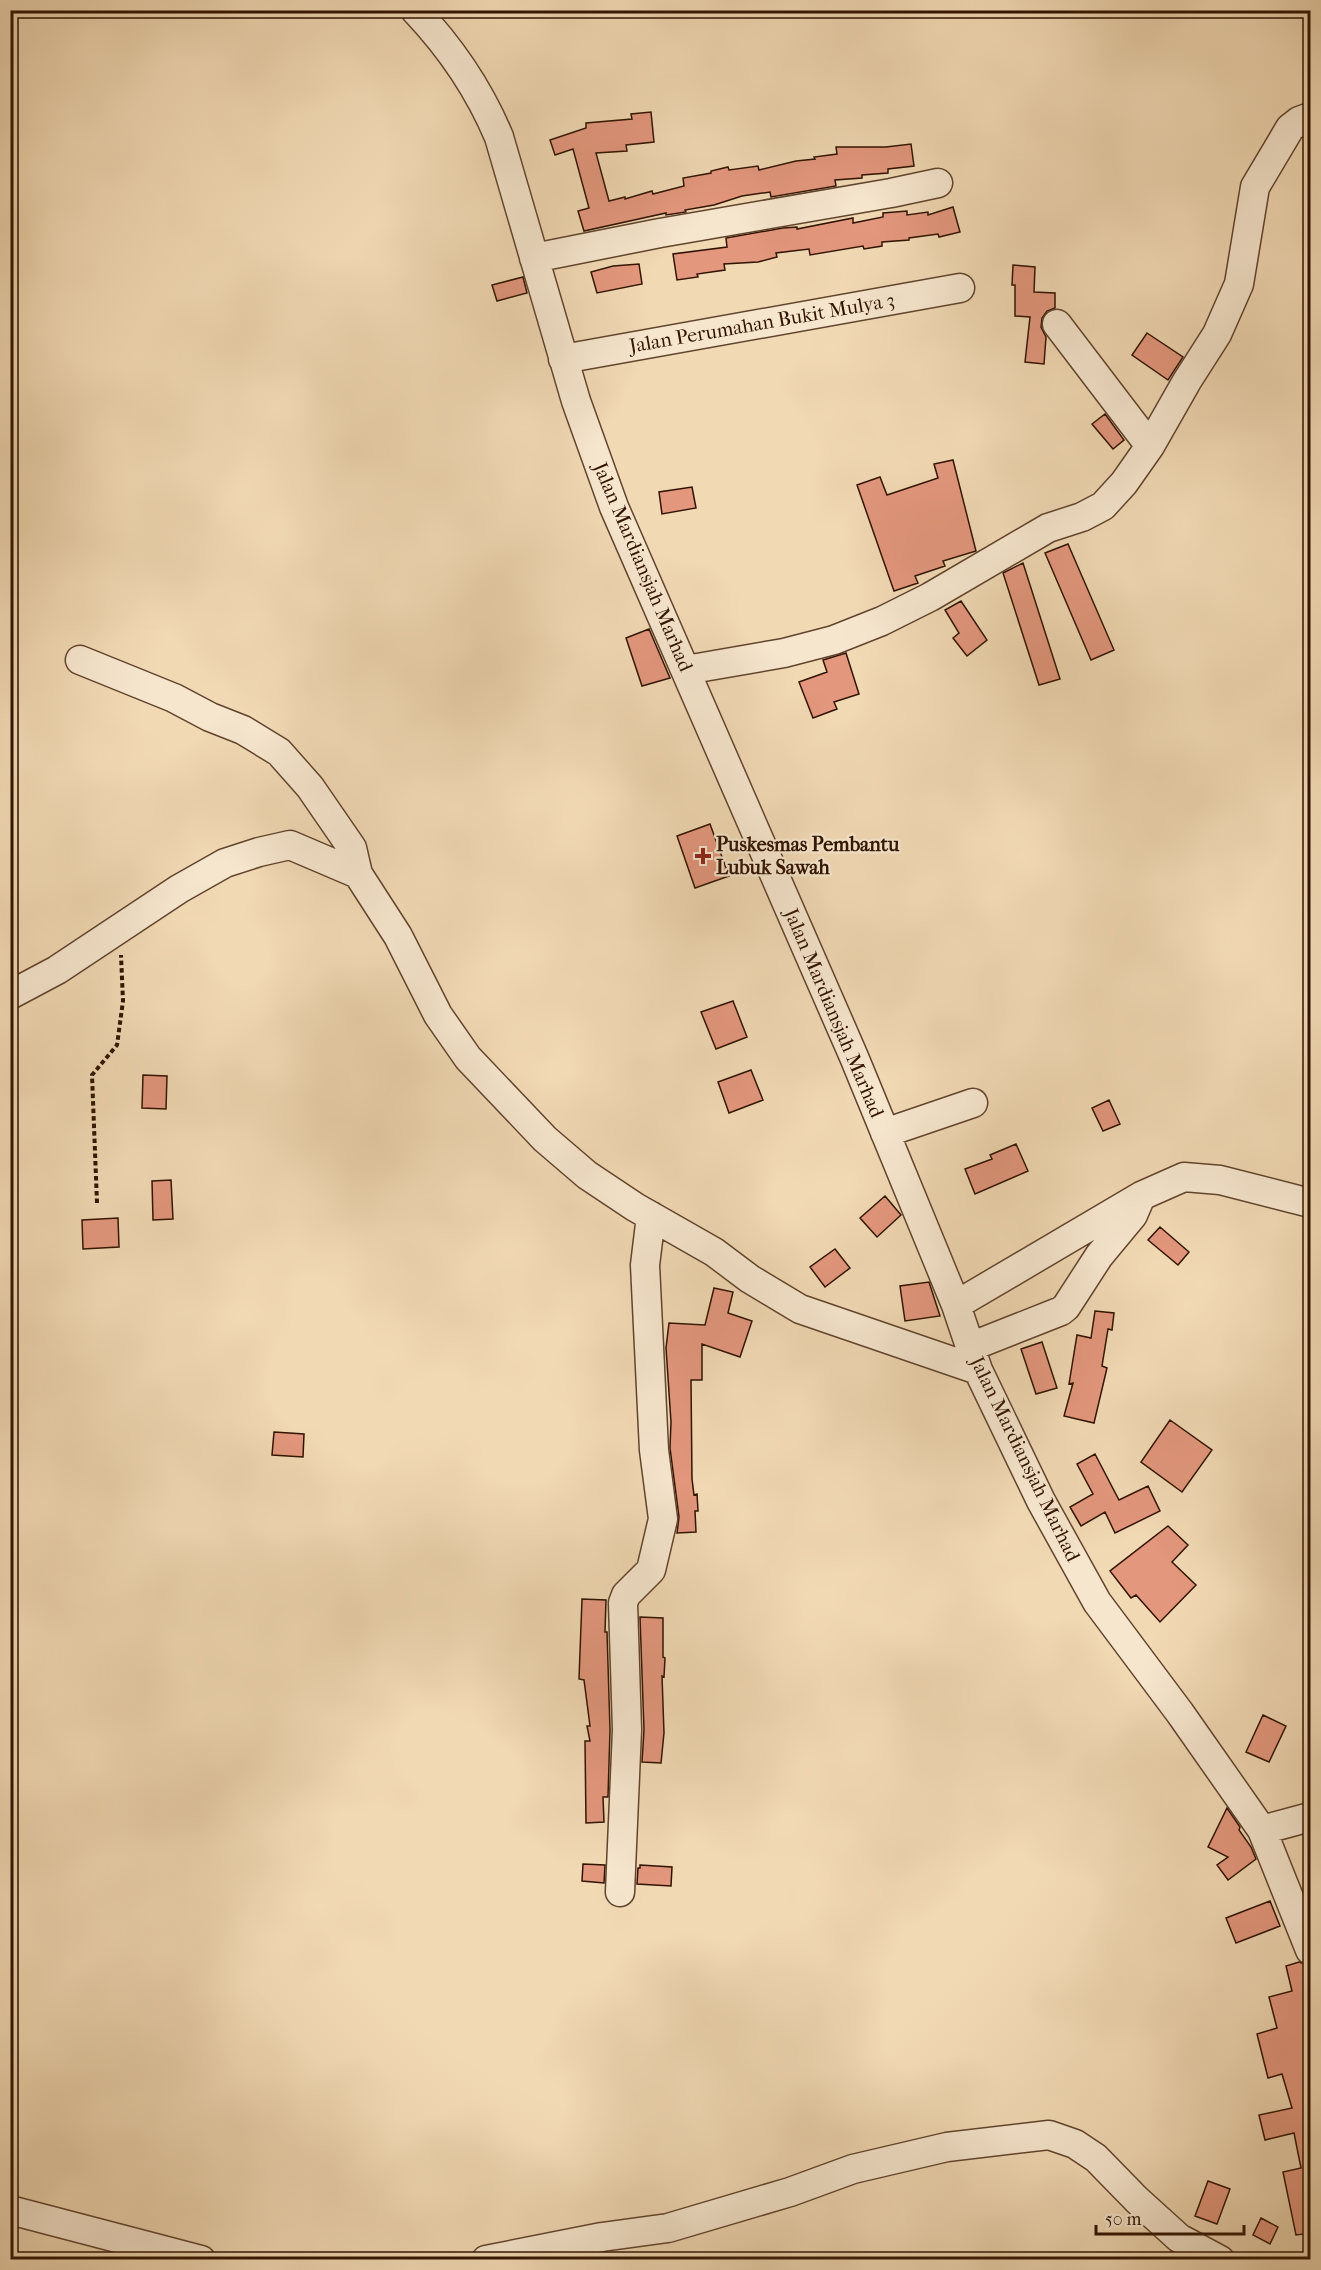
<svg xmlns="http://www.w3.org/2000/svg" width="1321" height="2270" font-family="'IM FELL French Canon',serif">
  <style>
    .building { fill: #e3977d; stroke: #311300; stroke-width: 1.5 }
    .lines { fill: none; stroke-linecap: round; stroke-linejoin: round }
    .minor-casing { stroke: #61442d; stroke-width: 31 }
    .path { stroke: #311300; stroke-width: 4; stroke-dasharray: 4.5 3; stroke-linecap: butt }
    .minor { stroke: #f6e6ce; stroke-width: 28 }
    .poi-dot { fill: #8f2418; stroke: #f6e6ce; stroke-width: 2 }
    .labels { text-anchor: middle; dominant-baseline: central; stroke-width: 4.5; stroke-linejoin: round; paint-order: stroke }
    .street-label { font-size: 20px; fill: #311300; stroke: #f6e6ce }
    .poi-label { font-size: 20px; font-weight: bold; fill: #311300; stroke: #f6e6ce; text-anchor: start }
  </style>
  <rect width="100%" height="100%" fill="#f1d9b4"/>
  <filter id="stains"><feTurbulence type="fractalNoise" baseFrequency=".00333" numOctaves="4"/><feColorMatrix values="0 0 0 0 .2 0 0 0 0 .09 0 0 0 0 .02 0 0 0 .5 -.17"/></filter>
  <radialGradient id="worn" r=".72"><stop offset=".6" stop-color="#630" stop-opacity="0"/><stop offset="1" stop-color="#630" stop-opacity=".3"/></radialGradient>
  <path class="building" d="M651,112L654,142L626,145L627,151L596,153L609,201L625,197V199L652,191L653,194L684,186L683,178L711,173V171L728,167L729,170L758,166L759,170L796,161L815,159L814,157L837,154L836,147H886L911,144L914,166L888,169V173L862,175V178L835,180L836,186L771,197L770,192L742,196L714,205L685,210L686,212L666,215V213L584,231L578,211L589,208L573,149L555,155L550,140L586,128V123L632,119L631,114Z
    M953,207L960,232L939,237L938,234L909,238V240L882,242V246L864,249L863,246L810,255L809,249L776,253L777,257L758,262L724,264L725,270L697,274L698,277L677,280L673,254L727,247L726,238L783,228L797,227V229L853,218V223L883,217V213L907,211V215L928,212V215Z
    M639,264L642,284L597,293L591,272L613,266Z
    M1013,265L1035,267L1034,292L1055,293V308L1047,311L1042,318L1041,327L1046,337L1044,364L1025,362L1030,317L1015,316V285H1012Z
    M523,277L527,293L497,301L492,285Z
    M1147,333L1183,357L1168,380L1132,355Z
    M1105,414L1124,440L1113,449L1092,424Z
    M953,460L976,551L943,561L945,566L915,576L918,583L894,591L857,485L880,477L887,495L938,478L934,464Z
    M692,487L696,508L662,514L659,492Z
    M1068,544L1114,650L1091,660L1045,553Z
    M1023,563L1060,679L1039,685L1003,573Z
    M961,601L987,640L967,656L953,638L959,633L945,610Z
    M649,629L670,678L642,686L626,638Z
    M846,653L859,694L834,702L837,709L813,718L799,682L827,672L823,660Z
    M710,824L729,876L695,888L677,836Z
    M733,1001L747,1037L716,1049L701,1012Z
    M751,1070L763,1100L729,1113L718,1082Z
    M143,1075L167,1076L166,1109L142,1108Z
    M1109,1100L1120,1124L1103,1131L1092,1108Z
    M1016,1144L1028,1171L975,1194L965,1169L992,1159L990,1155Z
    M171,1180L173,1219L153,1220L152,1181Z
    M885,1196L901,1215L877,1237L860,1218Z
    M118,1218L119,1247L83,1249L82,1220Z
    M1160,1227L1189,1252L1178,1265L1148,1240Z
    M835,1249L850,1268L825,1287L810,1267Z
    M929,1282L940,1316L905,1321L900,1286Z
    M714,1288L733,1292L728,1313L752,1321L740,1357L702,1344V1380H691L692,1479L694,1495L697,1494L698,1511H695L696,1532L677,1533L679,1517L670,1448L671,1422L666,1348L669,1323L705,1325Z
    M1095,1311L1114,1313L1112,1330L1108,1329L1102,1366L1107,1368L1094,1423L1064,1416L1073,1383L1069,1384L1077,1335L1091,1338Z
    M1042,1342L1057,1388L1036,1394L1021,1349Z
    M1170,1420L1212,1450L1182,1492L1141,1462Z
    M274,1432L304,1434L303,1457L272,1455Z
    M1095,1454L1119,1500L1148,1486L1160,1511L1115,1533L1105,1512L1081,1526L1070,1507L1093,1494L1077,1464Z
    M1168,1526L1188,1545L1172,1562L1196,1585L1160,1622L1136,1595L1131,1598L1110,1571Z
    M582,1599L606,1600L605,1632H607L610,1730L608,1797H603L604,1822L586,1823L585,1741H590L587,1726H590L584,1680L579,1679Z
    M640,1617L663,1618V1657L665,1658L664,1677L662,1676L664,1733L661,1763L642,1762L644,1730Z
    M1263,1715L1286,1726L1269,1762L1246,1752Z
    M1227,1808L1240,1827L1239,1830L1251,1847L1256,1859L1228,1880L1217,1865L1228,1857L1208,1847Z
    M583,1864L605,1865L604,1883L582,1881Z
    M640,1865L672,1867L671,1886L637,1884L638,1868H640Z
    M1270,1901L1280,1926L1236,1943L1226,1918Z
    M1299,1962L1311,1966V2233L1296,2235L1283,2172L1301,2168L1294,2133L1265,2140L1259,2115L1292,2108L1282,2074L1268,2078L1257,2034L1277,2028L1269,1997L1292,1991L1286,1966Z
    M1208,2181L1230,2189L1217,2224L1195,2216Z
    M1261,2218L1278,2227L1270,2244L1253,2235Z"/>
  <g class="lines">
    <defs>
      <path id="minor" d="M415,10C451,48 479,89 499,137L576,401L614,507L854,1057L956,1305L978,1370L1041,1501L1097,1602L1180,1713L1262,1830L1310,1950
        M534,258L660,233L891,193L938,183
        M1057,324L1150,446
        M563,359L960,288
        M80,660L174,698L210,717L243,730L279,752L310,787L352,848L358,874L398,936L438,1015L468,1058L545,1139L587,1175L635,1207L714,1252L750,1279L800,1309L978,1370
        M686,670L784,653L834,640L882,621L930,597L1048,528L1082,517L1103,506L1124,483L1150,446L1187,381L1217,334L1239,284L1255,187L1290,128L1299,121L1310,117
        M10,995L57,970L179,889L225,863L259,852L290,845L358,874
        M885,1133L973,1103
        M956,1305L1141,1196L1184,1177L1220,1180L1310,1203
        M970,1347L1061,1311L1066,1307L1099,1256L1133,1215L1139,1201
        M1262,1830L1310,1817
        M620,1892L627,1730L623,1603L626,1595L651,1570L663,1519L654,1450L645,1265L651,1216
        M10,2210L201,2260
        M486,2260L602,2237L668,2228L790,2192L853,2169L947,2147L1049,2135L1075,2144L1096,2158L1137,2200L1179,2238L1220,2260"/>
    </defs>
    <use href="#minor" class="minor-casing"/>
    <path class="path" d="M97,1203L92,1075L117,1045L123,1001L121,955"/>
    <use href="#minor" class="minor"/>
  </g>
  <path class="poi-dot" d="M700 847h6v6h6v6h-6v6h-6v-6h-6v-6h6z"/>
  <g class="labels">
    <g class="street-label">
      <text transform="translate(762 323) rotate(-10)">Jalan Perumahan Bukit Mulya 3</text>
      <text transform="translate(643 567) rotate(67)">Jalan Mardiansjah Marhad</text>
      <text transform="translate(834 1013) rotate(67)">Jalan Mardiansjah Marhad</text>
      <text transform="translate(1025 1459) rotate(64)">Jalan Mardiansjah Marhad</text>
    </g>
    <g class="poi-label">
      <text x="716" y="844">Puskesmas Pembantu<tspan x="716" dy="23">Lubuk Sawah</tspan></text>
    </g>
  </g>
  <rect width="1321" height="2270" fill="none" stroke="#f1d9b4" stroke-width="36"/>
  <rect x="12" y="12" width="1297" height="2246" fill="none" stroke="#311300" stroke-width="3"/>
  <rect x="18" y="18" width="1285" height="2234" fill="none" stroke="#311300" stroke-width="1.5"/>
  <path d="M1096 2225v9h148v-9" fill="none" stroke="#311300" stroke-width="3"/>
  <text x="1105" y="2225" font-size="18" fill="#311300" stroke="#f6e6ce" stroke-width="4.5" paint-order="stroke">50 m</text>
  <rect width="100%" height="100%" filter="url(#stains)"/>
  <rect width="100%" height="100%" fill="url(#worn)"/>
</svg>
